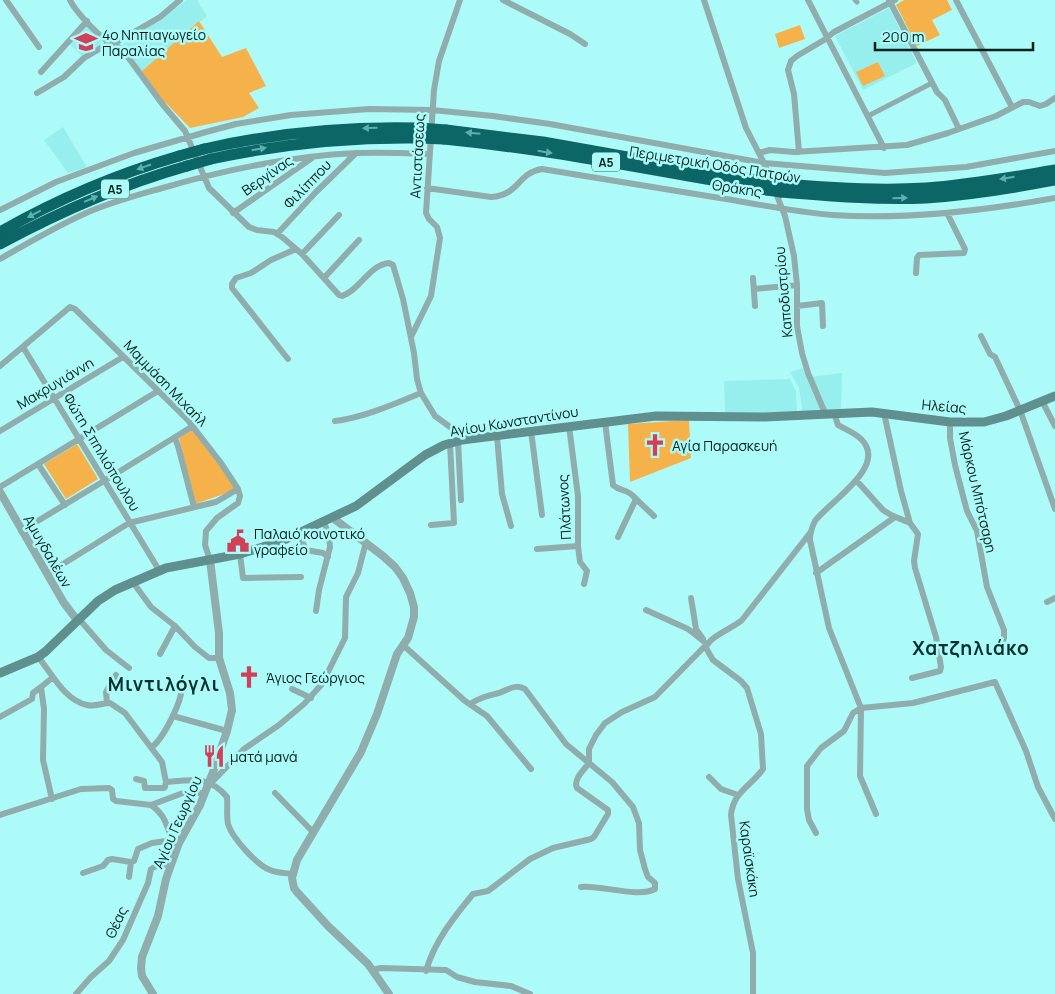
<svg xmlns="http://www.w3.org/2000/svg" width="1055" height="994" font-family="Manrope,sans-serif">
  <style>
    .built { fill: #96efed }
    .green { fill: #f5b24b }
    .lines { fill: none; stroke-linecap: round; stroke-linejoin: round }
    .pedestrian { stroke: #8eadac; stroke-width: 5 }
    .minor { stroke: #8eadac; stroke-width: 6 }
    .tertiary { stroke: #8eadac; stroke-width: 8 }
    .secondary { stroke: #5f8f8e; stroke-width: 9 }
    .motorway { stroke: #0d6666; stroke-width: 11 }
    .motorway-bridge { stroke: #0d6666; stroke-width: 11 }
    .oneway { fill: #5db0b0 }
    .labels { text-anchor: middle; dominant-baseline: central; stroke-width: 5; stroke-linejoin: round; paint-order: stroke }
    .shield { fill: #adfbf9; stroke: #356262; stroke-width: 1 }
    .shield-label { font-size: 12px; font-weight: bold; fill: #012121 }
    .poi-label { font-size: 14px; fill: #012121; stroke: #adfbf9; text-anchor: start }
    .street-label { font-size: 14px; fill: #012121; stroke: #adfbf9 }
    .district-label { font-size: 19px; font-weight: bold; letter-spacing: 1px; fill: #043030; stroke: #adfbf9 }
  </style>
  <rect width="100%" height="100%" fill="#adfbf9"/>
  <path class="built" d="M187,0H197L207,16L141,72L122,45Z
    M889,8L917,63L863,90L835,36Z
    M87,25L101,39V46L83,57L69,44Z
    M63,127L87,167L68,173L44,140Z
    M803,368L813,390L822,412L803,414L799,388L790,372Z
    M842,373L841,410L826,412L811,377Z
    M790,379L796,391L797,413L725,414L724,381Z"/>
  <path class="green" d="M904,0H947L952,10L932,20L940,35L917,46L896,5Z
    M199,21L222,57L246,48L266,86L249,93L259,108L243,117L190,128L166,103L165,104L141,72Z
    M800,25L805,39L779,48L775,34Z
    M878,62L885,76L863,86L856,72Z
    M689,420L691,458L630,482L628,424Z
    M192,429L238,489L195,504L179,438Z
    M77,444L98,479L66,499L44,464Z"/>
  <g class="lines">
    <path class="pedestrian" d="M855,0L857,2
      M868,116L932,83"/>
    <path class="minor" d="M6,0L39,47
      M70,0C75,11 96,33 106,40C114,45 118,45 125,53L163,105L185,131L209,188L249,227L257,230L274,232L282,237L302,254L339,295L342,296C359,291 369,265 389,263L393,265L403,299L414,353L417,379L421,393L435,416L457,432L462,440
      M503,0L570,34L585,44
      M704,0L746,128L764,163L785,216L794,256L797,285V326L802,353L808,373L825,413
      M808,0L884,148
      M889,0L937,92L945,100L959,129
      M956,0L1012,107
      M41,72L87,21
      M37,93L64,77L84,58L108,44L117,42L160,17L180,0
      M799,152L794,94L788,70L791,61L797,56L824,40L834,32L895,0
      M759,153L770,150L794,152L907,145L948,133L996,116L1023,102H1029L1040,106L1046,104L1055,98
      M427,188L491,197C520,195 517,173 542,169C604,179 665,189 726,199C761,205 797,212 832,215C906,220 982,211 1055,198
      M0,210L56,182L134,153L206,132L236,124L291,115L369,109L432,110L493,116L550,124L764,163L885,173L966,167L1055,151
      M233,213L312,158
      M277,234L316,192L356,153
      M302,254L339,215
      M0,259C28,243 55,227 84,214C108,203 134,196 159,189C223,170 290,156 357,153C381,152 405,153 429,154
      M916,273L917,258L919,255L964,253L965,249L947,213
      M324,278L359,240
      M753,278L755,306
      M754,289L797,285
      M797,306L822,303L823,326
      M981,336L990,354L995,357L1020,410L1055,509
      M411,337L431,296L440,238L437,227L429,219L426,213L434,90L439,61L460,0
      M23,347L159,570
      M288,359L232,288V284L236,278L251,273L271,260L296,249
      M0,366L70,307L75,309L187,419L221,463L238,489L240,496L238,503L217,518L206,531L205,545L210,560
      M1042,401L1055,426
      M834,413L838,425C845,429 855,433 861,439C889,466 829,502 815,521C812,527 810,533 810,540L829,628L861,708L860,776L876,814
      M884,413L901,491L910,523L918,534L914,561L915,568L936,637L941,667L940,671L912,678
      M335,421C365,417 394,404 421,393
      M605,422L613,485C622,493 626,487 636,499L618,537
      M950,422V438L955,465L967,511L977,531L987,587L1004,630V638L999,653
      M0,431L123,357
      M531,431L542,515
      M497,436L502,494L511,526
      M175,438L178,446L194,507
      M458,441L461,500
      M38,464L65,505
      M856,480L883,510L891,515L910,523
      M0,487L158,391
      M636,499L654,516
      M431,525L454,523L450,443
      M21,531L104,481L193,426
      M299,534L306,550L323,553L328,557
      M578,546L580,562L587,571L584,584
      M537,549L578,546V496L569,426
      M240,554L243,578L301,577
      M816,573L895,517
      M47,574L129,523L216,502L238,489
      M132,581L151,607L175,626L195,647L209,658H219
      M691,598L696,629L703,639
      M1047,602L1055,598
      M646,610L688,629L707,644
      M316,611L319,590L330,547L329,536L324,522
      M79,619L106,650L129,668
      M403,645L465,701L487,716L531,769
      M160,654L175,626
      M38,657C52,673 64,700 87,705C95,707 102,703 110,703L125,713L162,762L166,782
      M52,678L41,687L44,709L43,760L52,799
      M292,689L311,698
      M107,703L106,692L116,675
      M470,704C481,697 487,696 499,693C508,690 516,683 525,689L566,744L612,782L633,807L639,823L640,850L645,869L648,877L655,883V889C638,898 601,885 581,887
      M173,716L227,731
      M0,717L32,699L33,693L41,687
      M152,747C163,739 178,708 181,694
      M589,763V749L596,735L605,723L622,712L655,697L707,644
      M709,777L721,789L738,795
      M136,779L144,781L145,788H164L165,787L166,782C191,780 209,775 227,797C228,806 226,815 228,824C232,838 257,865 270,870C277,873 285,873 293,874
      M209,782L213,781L244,749L279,725L304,704L322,684L345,638L346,597L358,573L366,542
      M275,793L313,832
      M151,805C170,818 165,832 176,842
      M0,815L81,789L109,788L112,790L113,799L116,801L151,805L183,793H204
      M816,833L809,820L807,809V766L821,748L844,731L853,713L861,708L913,703L995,682L1026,751L1038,787L1055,819
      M83,873L103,866L108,860L112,859L131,862
      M129,877L131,862L134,861L138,849L152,843L173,840
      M372,970L381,968L446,970L457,977L475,982L511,986L530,994
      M426,971C434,942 454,917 473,894L488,891L530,859L553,848L591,839L594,837L608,814V810L577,788C573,779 584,770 589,763
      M76,994L91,977L109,961L123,940L148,883L151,869L160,864L171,865
      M753,994V953L738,879L731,815C733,792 751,786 763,769L761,734L747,688L741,681L713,660L706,648C708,637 733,628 742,620L810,533"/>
    <path class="tertiary" d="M0,492L64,603L77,620
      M333,518L383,556L395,567L403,578L410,593L414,607V617L408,638L397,654L377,714L361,752L297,860L292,878L294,888L297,892L328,926L368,964L389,994
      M153,994L142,976L141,968L142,957L158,916L166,879L171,865L179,843L200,805L213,772L227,731L232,710L230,693L219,658V633L210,560"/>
    <path class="secondary" d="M0,673L38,657L45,652L98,601L115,590L166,568L240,554L282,541L356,506L425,455L444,445L462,440L656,416L765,417L872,412L950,422H984L1006,416L1055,396"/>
    <path class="motorway" d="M446,130L543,142L762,181
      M444,139C553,150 660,171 767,190
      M204,149C275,133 346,126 419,128
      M211,159C280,144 349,137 419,138
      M777,183C827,188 877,191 926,188C970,185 1012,177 1055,170
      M781,192C829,196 878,200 926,198C969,195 1013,188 1055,180
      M0,232C56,200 117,174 179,156
      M0,244C61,211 120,185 187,166"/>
    <path class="motorway-bridge" d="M419,128L446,130
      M419,138L444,139
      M179,156L204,149
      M187,166L211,159
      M762,181L777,183
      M767,190L781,192"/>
  </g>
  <defs><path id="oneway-solid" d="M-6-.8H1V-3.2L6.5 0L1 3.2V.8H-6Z" transform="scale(1.25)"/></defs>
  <g class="oneway">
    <use href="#oneway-solid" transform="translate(370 128) rotate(179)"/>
    <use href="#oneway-solid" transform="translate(473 133) rotate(-175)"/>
    <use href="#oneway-solid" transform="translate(259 149) rotate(-10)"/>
    <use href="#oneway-solid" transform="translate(545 152) rotate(9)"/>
    <use href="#oneway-solid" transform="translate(144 167) rotate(161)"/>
    <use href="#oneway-solid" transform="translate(1007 178) rotate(171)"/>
    <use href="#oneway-solid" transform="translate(900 198) rotate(-1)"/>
    <use href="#oneway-solid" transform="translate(91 199) rotate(-23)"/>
    <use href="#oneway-solid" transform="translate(34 214) rotate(153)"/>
  </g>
  <defs>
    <symbol id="school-bare" viewBox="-9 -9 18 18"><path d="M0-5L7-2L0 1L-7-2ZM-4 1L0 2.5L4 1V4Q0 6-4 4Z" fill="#d04059" stroke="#adfbf9" stroke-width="2.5" paint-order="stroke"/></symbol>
    <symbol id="church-bare" viewBox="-9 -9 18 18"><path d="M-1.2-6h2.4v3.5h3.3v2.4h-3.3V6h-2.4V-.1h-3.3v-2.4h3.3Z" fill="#d04059" stroke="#adfbf9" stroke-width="2.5" paint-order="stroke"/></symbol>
    <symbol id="civic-bare" viewBox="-9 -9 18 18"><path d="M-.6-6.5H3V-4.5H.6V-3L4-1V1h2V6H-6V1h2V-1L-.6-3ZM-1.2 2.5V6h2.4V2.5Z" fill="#d04059" stroke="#adfbf9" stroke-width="2.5" paint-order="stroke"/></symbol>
    <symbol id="restaurant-bare" viewBox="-9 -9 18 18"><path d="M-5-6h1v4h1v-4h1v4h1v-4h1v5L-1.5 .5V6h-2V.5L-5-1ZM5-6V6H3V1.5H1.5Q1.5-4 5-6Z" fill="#d04059" stroke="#adfbf9" stroke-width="2.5" paint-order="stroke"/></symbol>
  </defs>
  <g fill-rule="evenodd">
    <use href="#school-bare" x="70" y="26" width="32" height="32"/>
    <use href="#church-bare" x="639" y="429" width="32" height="32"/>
    <use href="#civic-bare" x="222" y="525" width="32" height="32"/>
    <use href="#church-bare" x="233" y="661" width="32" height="32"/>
    <use href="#restaurant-bare" x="198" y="740" width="32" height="32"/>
  </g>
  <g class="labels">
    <g class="shield">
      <rect x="592" y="152.5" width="28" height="19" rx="4"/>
      <rect x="101" y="179.5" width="28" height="19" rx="4"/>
    </g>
    <g class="shield-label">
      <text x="606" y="162">Α5</text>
      <text x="115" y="189">Α5</text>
    </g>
    <g class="poi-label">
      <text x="102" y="34">4o Νηπιαγωγείο<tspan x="102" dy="16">Παραλίας</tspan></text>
      <text x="672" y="445">Αγία Παρασκευή</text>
      <text x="254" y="533">Παλαιό κοινοτικό<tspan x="254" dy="16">γραφείο</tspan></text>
      <text x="266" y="677">Άγιος Γεώργιος</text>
      <text x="230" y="756">ματά μανά</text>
    </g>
    <g class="street-label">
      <text transform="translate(417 156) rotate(-87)">Αντιστάσεως</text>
      <text transform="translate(715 164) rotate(9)">Περιμετρική Οδός Πατρών</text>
      <text transform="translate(267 175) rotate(-35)">Βεργίνας</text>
      <text transform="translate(307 184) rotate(-46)">Φιλίππου</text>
      <text transform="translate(737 188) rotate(9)">Θράκης</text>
      <text transform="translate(783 292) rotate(-95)">Καποδιστρίου</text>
      <text transform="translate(55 383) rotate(-31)">Μακρυγιάννη</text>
      <text transform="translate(166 383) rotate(46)">Μαμμάση Μιχαήλ</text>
      <text transform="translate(944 406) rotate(5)">Ηλείας</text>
      <text transform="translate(514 421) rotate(-9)">Αγίου Κωνσταντίνου</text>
      <text transform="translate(102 452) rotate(59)">Φώτη Σπηλιόπουλου</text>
      <text transform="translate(978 492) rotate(77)">Μάρκου Μπότσαρη</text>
      <text transform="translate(564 507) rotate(-93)">Πλάτωνος</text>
      <text transform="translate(48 551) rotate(60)">Αμυγδαλέων</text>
      <text transform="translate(177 822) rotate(-66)">Αγίου Γεωργίου</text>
      <text transform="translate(750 859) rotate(82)">Καραϊσκάκη</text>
      <text transform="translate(116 922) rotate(-65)">Θέας</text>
    </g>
    <g class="district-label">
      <text x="971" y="648">Χατζηλιάκο</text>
      <text x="164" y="684">Μιντιλόγλι</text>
    </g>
  </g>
  <path d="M875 42v8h158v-8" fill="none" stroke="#012121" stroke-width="2.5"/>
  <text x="882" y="42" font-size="15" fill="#012121" stroke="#adfbf9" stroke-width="4" paint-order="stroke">200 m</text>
</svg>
